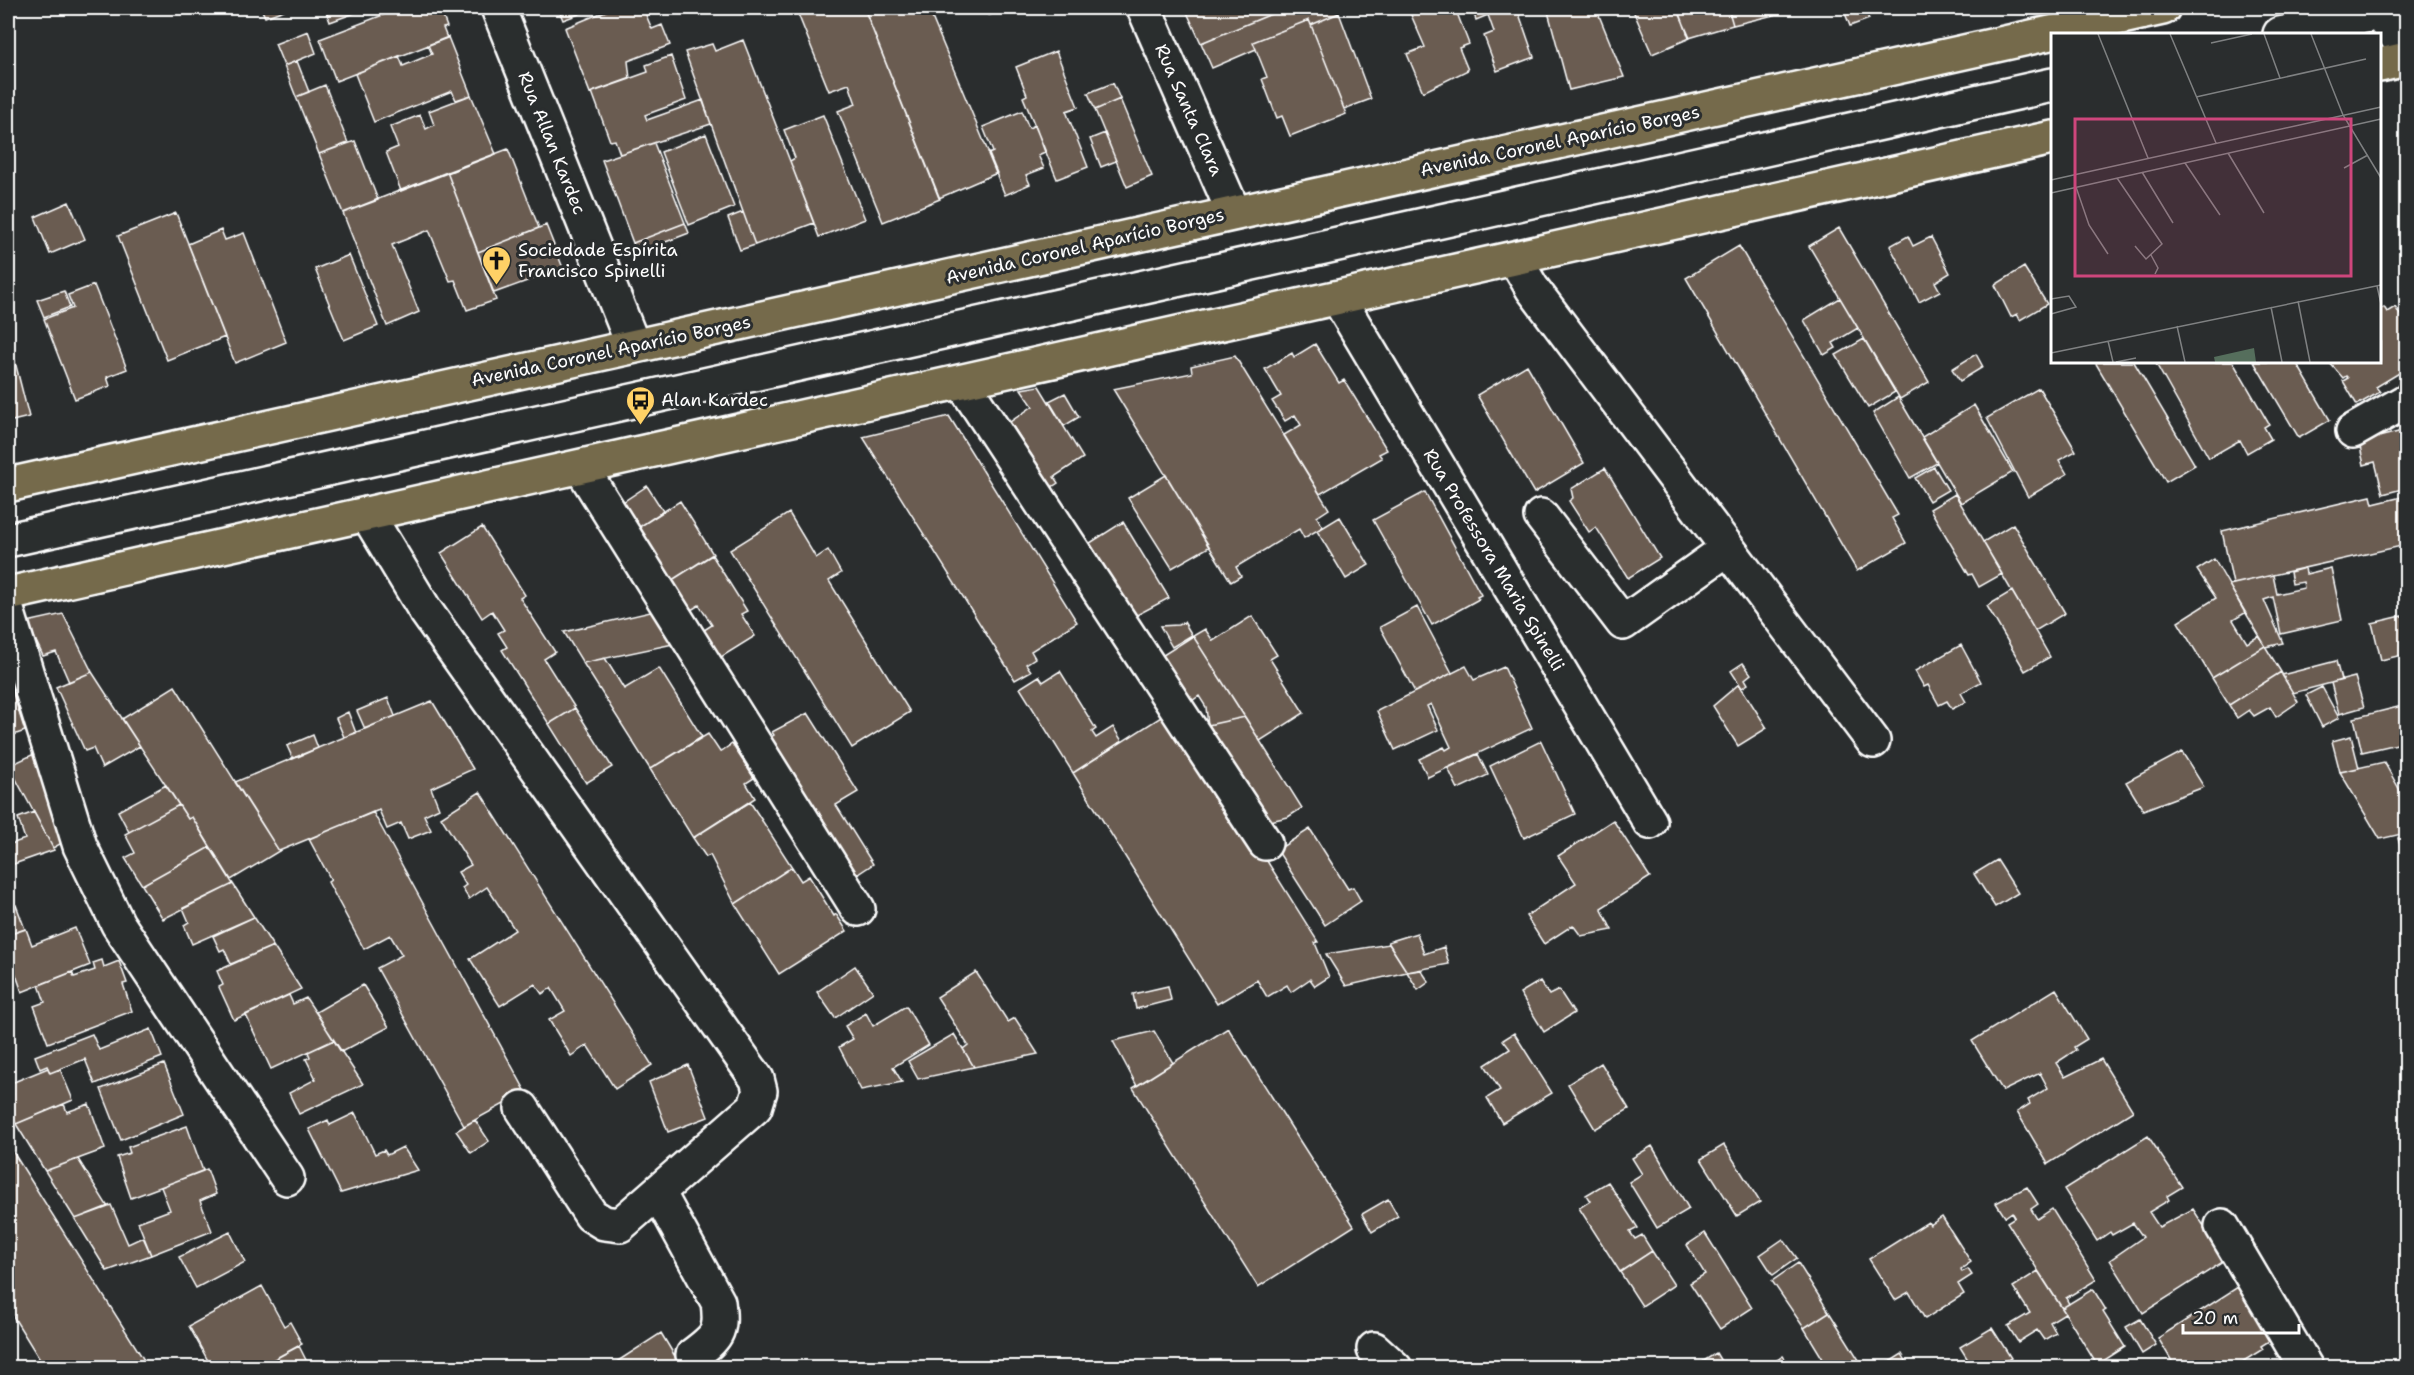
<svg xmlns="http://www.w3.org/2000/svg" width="2414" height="1375" font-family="'Shantell Sans',sans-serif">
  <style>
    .building { fill: #6a5b51; stroke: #fff; stroke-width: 1.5 }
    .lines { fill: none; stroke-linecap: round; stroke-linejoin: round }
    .minor-casing { stroke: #fff; stroke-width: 38 }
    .major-casing { stroke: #fff; stroke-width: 38 }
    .minor { stroke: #2a2d2e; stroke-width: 33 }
    .major { stroke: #746b4b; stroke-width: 33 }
    .labels { text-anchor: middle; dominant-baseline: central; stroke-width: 6; stroke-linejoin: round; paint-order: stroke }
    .street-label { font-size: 18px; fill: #fff; stroke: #2a2d2e }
    .poi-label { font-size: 18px; fill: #fff; stroke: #2a2d2e; text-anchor: start }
    .inset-road { fill: none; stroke: #7f8182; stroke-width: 1.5 }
    .view { fill: #ce467c; fill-opacity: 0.15; stroke: #ce467c; stroke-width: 3 }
    .inset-edge { fill: none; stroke: #fff; stroke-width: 3 }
  </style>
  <rect width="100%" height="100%" fill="#2a2d2e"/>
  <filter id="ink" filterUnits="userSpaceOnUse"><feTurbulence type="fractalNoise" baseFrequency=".0167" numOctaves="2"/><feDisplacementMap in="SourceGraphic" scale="12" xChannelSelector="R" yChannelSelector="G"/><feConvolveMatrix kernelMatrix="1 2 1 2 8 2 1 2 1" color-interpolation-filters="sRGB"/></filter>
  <g filter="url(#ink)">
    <path class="building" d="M261,8H283L284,10L265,17Z
      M325,8H362L363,10L330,22Z
      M401,8L440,9L447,27L443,28L447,38L336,81L320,39Z
      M558,8H595L563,20Z
      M613,8H643L652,29L662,25L670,45L628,61L630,79L590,93L565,28Z
      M814,8H864L940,199L883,222L838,111L856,104L849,84L829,91L798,14Z
      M864,8H928L997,173L939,198Z
      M986,8H1016L989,15Z
      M1185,8H1286L1201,43Z
      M1286,8H1336L1339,13L1311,25L1309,20L1253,42L1256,49L1212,68L1201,43Z
      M1408,8H1455L1469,44L1459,48L1468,70L1423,92L1407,54L1425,47Z
      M1472,8H1517L1534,57L1497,71L1484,36L1494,32L1488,15L1476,20Z
      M1547,8H1596L1624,77L1569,90Z
      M1632,8H1677L1690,38L1652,54Z
      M1678,8H1728L1733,25L1689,38Z
      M1728,8H1772L1774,15L1733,25Z
      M1843,8H1864L1869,19L1850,26Z
      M1339,13L1371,99L1344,109L1311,25Z
      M1309,20L1346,114L1290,136L1282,116L1277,118L1262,79L1267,77L1253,42Z
      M308,31L316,53L284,66L275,44Z
      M448,37L471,95L456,100L452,91L374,122L355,74L399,56L403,66L432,54L428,45Z
      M743,40L814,223L755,245L685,52L712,44L715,51Z
      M1056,51L1078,107L1066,111L1088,167L1057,179L1023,97L1027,95L1016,67Z
      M671,56L686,100L645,115L647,120L703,100L711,124L620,154L615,140L610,141L592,92L648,72L646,65Z
      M297,61L309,92L296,97L284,66Z
      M1113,83L1120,99L1095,110L1088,93Z
      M325,85L348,143L319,154L296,97Z
      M471,95L496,154L401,191L386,152L398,147L390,127L420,115L426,129L434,125L429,111Z
      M1120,99L1152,176L1127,187L1095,110Z
      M1022,111L1029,128L1035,125L1045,152L1038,155L1044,168L1026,175L1030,184L1005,195L988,154L993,152L983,127Z
      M823,115L865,219L819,237L790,161L795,158L784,130Z
      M1105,133L1116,161L1101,167L1090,139Z
      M706,134L734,207L689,225L661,152Z
      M355,141L378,200L343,213L319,154Z
      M654,143L685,223L633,243L602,160Z
      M508,149L539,228L478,252L447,172Z
      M447,172L496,300L467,310L455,280L450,281L429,230L392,245L419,312L387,326L343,213Z
      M69,202L85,239L50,254L35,217Z
      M743,212L755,245L740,250L728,218Z
      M176,213L225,337L167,360L118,236Z
      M685,223L689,233L637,253L633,243Z
      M546,225L563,268L494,293L478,252Z
      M1839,228L1929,382L1900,399L1809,246Z
      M221,230L225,240L244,233L286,342L235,363L188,244Z
      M1908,236L1913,246L1931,237L1950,273L1935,282L1940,291L1919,302L1890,246Z
      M1739,246L1898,515L1892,518L1906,543L1857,571L1686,278Z
      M349,255L378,326L344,340L315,269Z
      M2024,267L2047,304L2020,320L2017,314L2011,317L1995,285Z
      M94,285L127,369L107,377L110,386L75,399L44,319L73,308L68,295Z
      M64,291L70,307L44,317L37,300Z
      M1840,298L1858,328L1833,343L1836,348L1824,355L1804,320Z
      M2384,307L2387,312L2395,307L2403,319L2406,318V369L2376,387L2380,392L2357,405L2343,381L2348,378L2346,376L2343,378L2329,362H2380V309Z
      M2384,307L2387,312L2395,307L2403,319L2406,318V369L2376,387L2380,392L2357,405L2343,381L2348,378L2346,376L2343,378L2329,362H2380V309Z
      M1864,339L1895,392L1868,408L1836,355Z
      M10,342L29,417L8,422V343Z
      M1315,344L1339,383L1344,380L1387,450L1379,454L1382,458L1320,494L1284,435L1301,425L1295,415L1285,421L1272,401L1281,396L1265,369L1292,353L1294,357Z
      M1976,354L1983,367L1960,381L1952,369Z
      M1235,356L1329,509L1317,517L1323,527L1304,538L1299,529L1236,567L1241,576L1231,582L1113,389L1192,373L1191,366Z
      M2095,362H2134L2195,465L2166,482Z
      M2155,362H2233L2269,424L2264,427L2271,439L2247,453L2240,440L2209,458Z
      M2254,362H2296L2330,420L2299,438Z
      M1527,365L1584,463L1534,493L1477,395Z
      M1039,386L1083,458L1054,477L1058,483L1052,487L1010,422L1033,406L1021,389Z
      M2039,388L2076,451L2059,460L2067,474L2028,497L1987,418Z
      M1065,393L1079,417L1064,426L1049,401Z
      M1898,397L1937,463L1910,478L1873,413Z
      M1974,405L2013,472L1961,503L1922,437Z
      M949,416L1077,622L1031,651L1035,658L1026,664L1031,671L1015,680L863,437Z
      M2406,430V488L2383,494L2375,462L2364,465L2359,442Z
      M1934,467L1948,490L1929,501L1915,478Z
      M1605,468L1660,558L1628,578L1596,527L1589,532L1569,501L1573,498L1571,489Z
      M1166,475L1209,547L1172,568L1128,498Z
      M647,486L663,511L636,529L620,504Z
      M1425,492L1481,595L1477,597L1479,599L1432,625L1373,520Z
      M1955,494L2002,574L1979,587L1972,574L1969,575L1930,509Z
      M2371,496L2373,504L2406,496V545L2233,584L2222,531Z
      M680,501L713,554L669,582L636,529Z
      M789,513L816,558L828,550L841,573L829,581L910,712L852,748L730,550Z
      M1340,517L1369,565L1346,579L1317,531Z
      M1123,522L1169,598L1135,616L1090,543Z
      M2013,524L2065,613L2035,631L1983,542Z
      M482,527L525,595L520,598L555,652L544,659L575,708L549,724L502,650L507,647L498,633L504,630L492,611L482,618L441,553Z
      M712,555L747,611L741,614L755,636L718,659L701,632L712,625L699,605L688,612L669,582Z
      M2214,559L2245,613L2233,620L2247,643L2259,636L2265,646L2212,678L2178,622L2216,598L2197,570Z
      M2305,568L2306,574L2331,568L2342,620L2281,634L2273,597L2264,600L2283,643L2266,647L2229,585L2273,575L2277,594L2304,588L2303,582L2292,584L2290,572Z
      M2012,591L2050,657L2025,671L1987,606Z
      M1417,607L1452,673L1415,692L1380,627Z
      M659,610L678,643L583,663L564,632Z
      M63,614L92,672L69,682L56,652L43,656L27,622Z
      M2406,615V654L2381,660L2372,623Z
      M1252,616L1277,655L1270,659L1304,713L1260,741L1193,636L1205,629L1213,641Z
      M1184,622L1192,635L1172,647L1160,626L1178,625Z
      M1193,636L1245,717L1208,725L1206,707L1199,696L1189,703L1160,657Z
      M1961,645L1981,682L1961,693L1966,702L1952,709L1947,701L1939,705L1928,685L1924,687L1915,671Z
      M2265,646L2281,672L2229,705L2212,678Z
      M605,658L624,689L659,668L702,737L650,769L583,663Z
      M2336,661L2341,680L2331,683L2293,693L2282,675Z
      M1743,663L1751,674L1745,679L1748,684L1742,688L1731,671Z
      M1466,666L1474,680L1504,667L1532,728L1428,777L1419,759L1444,747L1446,750L1451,747L1431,704L1427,706L1438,730L1395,750L1377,711Z
      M1060,671L1096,729L1092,732L1096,738L1113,727L1122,741L1073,773L1020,688L1039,676L1043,682Z
      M92,672L140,746L102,768L93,748L85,751L56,687Z
      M2281,672L2298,702L2276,717L2270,707L2254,716L2249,710L2237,718L2229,705Z
      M2355,677L2364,707L2339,714L2331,683Z
      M8,678L25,731L8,737Z
      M1739,684L1767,728L1738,746L1713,706Z
      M175,686L279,851L231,880L192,817L188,819L122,719Z
      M2322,687L2339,718L2322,727L2306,695Z
      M388,698L395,716L365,729L357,711Z
      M432,701L473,769L431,788L439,808L424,815L431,830L408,839L401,823L387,829L379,810L279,851L235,782Z
      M2406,705V742L2362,752L2354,718Z
      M575,708L612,767L586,783L549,724Z
      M1172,710L1318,942L1315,943L1329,977L1315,986L1310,979L1291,992L1287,985L1267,997L1257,980L1217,1004L1073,773Z
      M348,712L356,733L344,737L336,718Z
      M808,713L858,792L836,805L873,864L855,876L771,737L774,735L772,732Z
      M1245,717L1302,808L1288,817L1261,823L1199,727Z
      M708,734L720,752L732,744L754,778L746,783L755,798L693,838L650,769Z
      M313,735L318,748L293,759L287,746Z
      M2351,736L2359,768L2340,772L2332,741Z
      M1541,741L1575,814L1524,838L1490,766Z
      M2182,752L2204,787L2143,810L2126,782Z
      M36,753L69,839L53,848L9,766Z
      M1478,754L1488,775L1458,789L1448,768Z
      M2384,762L2406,801V833L2380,839L2340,772Z
      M166,785L179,805L129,832L118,811Z
      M480,792L652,1065L615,1089L587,1045L571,1056L549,1020L565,1011L551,988L542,994L535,984L500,1006L470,959L515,930L487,887L469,899L462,888L466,885L458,872L471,865L441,817Z
      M750,802L792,867L735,904L710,855L706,857L693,838Z
      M179,805L188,819L192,817L210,847L142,885L125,858L135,853L125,834Z
      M34,812L54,850L11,865L8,860V845L25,839L18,818Z
      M373,812L526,1092L464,1126L377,968L402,955L390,935L364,949L328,882L331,880L309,839Z
      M1613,820L1650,877L1601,908L1612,930L1581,936L1573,925L1544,944L1526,916L1576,883L1558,856Z
      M1310,829L1348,889L1353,887L1361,901L1325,925L1277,850Z
      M2406,836V865H2405L2398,838Z
      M210,847L233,884L163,919L142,885Z
      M1997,860L2018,893L1995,907L1974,874Z
      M792,867L801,881L809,876L834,916L836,914L847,931L779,974L735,904Z
      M233,884L254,917L192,944L184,925L189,922L183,908Z
      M16,905L25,929L8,935V908Z
      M254,917L273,946L231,964L224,949L220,951L213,936Z
      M75,928L90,965L22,992L8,952V935L26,929L32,945Z
      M1417,933L1424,954L1444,947L1449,964L1407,972L1388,942Z
      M1389,944L1407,972L1346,986L1326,954Z
      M273,946L301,989L234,1020L219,987L223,985L217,971Z
      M102,960L104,967L119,961L127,983L123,984L132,1011L48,1043L34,1006L45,1002L39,985L72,972L74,977L95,970L93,963Z
      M855,966L873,992L835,1018L817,992Z
      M1421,970L1429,982L1418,990L1407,972Z
      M976,972L1008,1022L1015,1018L1038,1054L974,1067L963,1049L968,1045L937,997Z
      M1540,981L1549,995L1559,990L1574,1013L1544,1032L1520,993Z
      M363,985L389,1027L341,1052L316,1012Z
      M1168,986L1171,1000L1136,1009L1133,994Z
      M2056,989L2087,1039L2074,1047L2076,1050L2056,1063L2065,1077L2101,1059L2133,1111L2048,1164L2017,1112L2030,1104L2028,1100L2048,1088L2040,1073L2003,1091L1972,1041Z
      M289,995L293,1004L306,998L334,1040L271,1069L246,1015Z
      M906,1006L929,1045L893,1067L902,1082L861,1090L839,1047L853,1039L845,1026L866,1013L873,1026Z
      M1228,1028L1354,1226L1258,1287L1133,1088Z
      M151,1029L162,1057L95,1084L85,1059L50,1073L47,1066L40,1069L35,1056L92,1034L99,1050Z
      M1154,1031L1173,1063L1137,1086L1113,1041Z
      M1514,1033L1552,1093L1502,1123L1487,1098L1500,1090L1485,1065L1510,1049L1503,1040Z
      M954,1034L974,1067L918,1079L908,1061Z
      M334,1040L363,1084L299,1114L289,1093L316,1079L306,1059L310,1057L308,1052Z
      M1601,1063L1629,1109L1595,1129L1568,1084Z
      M164,1064L184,1114L121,1140L101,1089Z
      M688,1065L708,1117L668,1132L649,1082Z
      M48,1068L50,1073L60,1069L73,1100L16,1124L8,1111V1096L13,1094L9,1084Z
      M64,1104L67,1112L89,1104L105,1149L45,1171L16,1124Z
      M355,1113L375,1154L384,1150L387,1155L403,1147L418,1170L341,1193L309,1129L328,1120L330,1125Z
      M475,1120L489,1141L471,1153L456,1131Z
      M187,1126L203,1171L131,1198L117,1157L130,1153L128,1147Z
      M2148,1136L2182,1187L2167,1196L2169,1200L2149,1212L2159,1227L2193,1209L2226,1260L2143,1313L2110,1260L2143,1237L2133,1223L2112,1235L2110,1232L2097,1241L2064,1189Z
      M8,1144L149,1368H45L8,1308Z
      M1724,1145L1760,1202L1737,1216L1701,1159Z
      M1652,1146L1689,1209L1657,1228L1629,1182L1642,1174L1632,1158Z
      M78,1159L108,1207L75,1219L45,1171Z
      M207,1169L216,1194L200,1201L212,1231L151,1255L138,1222L170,1210L161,1187Z
      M1608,1182L1638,1228L1630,1232L1635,1239L1642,1235L1652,1251L1620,1272L1579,1208L1590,1201L1586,1195Z
      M2027,1187L2038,1204L2031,1209L2037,1219L2052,1209L2096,1280L2066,1298L2069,1304L2062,1308L2007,1222L2015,1217L2012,1212L2005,1217L1996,1203Z
      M1388,1199L1398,1216L1372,1232L1362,1214Z
      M111,1205L128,1244L143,1237L151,1255L107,1271L75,1219Z
      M1942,1217L1971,1262L1961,1269L1962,1272L1968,1269L1972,1275L1958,1284L1964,1294L1925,1319L1909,1292L1895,1300L1869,1259L1928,1222L1930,1225Z
      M230,1232L245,1262L196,1288L179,1257Z
      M1705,1233L1752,1308L1720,1329L1690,1283L1705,1274L1687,1245Z
      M1783,1239L1797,1258L1773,1275L1760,1255Z
      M1652,1251L1674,1285L1642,1306L1620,1272Z
      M1798,1263L1829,1312L1804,1328L1772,1281Z
      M2038,1271L2065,1313L2050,1322L2056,1333L2044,1340L2037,1330L2018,1342L2008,1326L2030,1313L2013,1287Z
      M2241,1285L2274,1338L2261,1346L2263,1349L2242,1362L2246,1368H2176L2158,1338Z
      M262,1286L284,1326L290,1322L302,1344L258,1368H251L246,1359L230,1368H212L189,1326Z
      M2093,1289L2106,1310L2103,1312L2125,1347L2097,1365L2062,1308Z
      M1829,1312L1864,1368H1820L1817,1363L1823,1359L1804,1328Z
      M2140,1319L2156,1345L2142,1354L2126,1327Z
      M1992,1328L2011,1358L2001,1364L2003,1368H1973L1960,1347Z
      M661,1333L682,1368H607Z
      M299,1346L310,1368H258Z
      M1716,1353L1725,1368H1693Z
      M1902,1354L1910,1368H1880Z
      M1783,1356L1791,1368H1765Z"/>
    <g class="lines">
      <defs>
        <path id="minor" d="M498,8L633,345
          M1144,8L1234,213
          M2375,8L2406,49
          M2280,34L2402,8
          M1515,259L1532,288L1873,741
          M1338,298L1650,822
          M962,382L1265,843
          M2353,431L2406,401
          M581,467L858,909
          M367,514L425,610L757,1079L760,1091L755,1107L620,1225L604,1223L591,1215L522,1108
          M1541,516L1623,623L1727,549
          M8,540L2052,85
          M8,613L80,846L118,924L287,1178
          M658,1192L718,1302C722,1333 717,1337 693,1355
          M2222,1226L2306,1368
          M1374,1349L1395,1368"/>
        <path id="major" d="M2380,65L2406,59
          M8,485L2163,8
          M8,594L2052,138"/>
      </defs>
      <use href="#minor" class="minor-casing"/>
      <use href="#major" class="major-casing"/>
      <use href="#minor" class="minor"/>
      <use href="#major" class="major"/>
    </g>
  </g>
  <defs>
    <symbol id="church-pin" viewBox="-11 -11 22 30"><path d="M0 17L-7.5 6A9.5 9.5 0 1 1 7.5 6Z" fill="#ffd166" stroke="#2a2d2e"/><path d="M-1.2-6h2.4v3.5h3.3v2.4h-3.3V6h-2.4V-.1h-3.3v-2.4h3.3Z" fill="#111"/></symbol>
    <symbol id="bus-pin" viewBox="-11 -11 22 30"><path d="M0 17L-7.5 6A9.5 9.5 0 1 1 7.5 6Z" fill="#ffd166" stroke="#2a2d2e"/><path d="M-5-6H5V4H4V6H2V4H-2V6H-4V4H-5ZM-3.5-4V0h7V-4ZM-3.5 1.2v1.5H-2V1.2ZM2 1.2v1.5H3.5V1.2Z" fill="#111"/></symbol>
  </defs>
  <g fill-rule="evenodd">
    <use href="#church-pin" x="480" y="244" width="33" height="45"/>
    <use href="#bus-pin" x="624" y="384" width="33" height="45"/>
  </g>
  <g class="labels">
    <g class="street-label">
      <text transform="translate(1189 110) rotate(66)">Rua Santa Clara</text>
      <text transform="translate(1560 141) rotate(-12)">Avenida Coronel Aparício Borges</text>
      <text transform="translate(552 143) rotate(68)">Rua Allan Kardec</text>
      <text transform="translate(1085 246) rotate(-13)">Avenida Coronel Aparício Borges</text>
      <text transform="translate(611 351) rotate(-12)">Avenida Coronel Aparício Borges</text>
      <text transform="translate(1494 560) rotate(59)">Rua Professora Maria Spinelli</text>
    </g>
    <g class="poi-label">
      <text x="518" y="250">Sociedade Espírita<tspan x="518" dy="21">Francisco Spinelli</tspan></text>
      <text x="661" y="400">Alan Kardec</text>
    </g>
  </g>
  <g transform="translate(2051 33)">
    <rect width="330" height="330" fill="#2a2d2e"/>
    <path d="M203,315L205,329H164L163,324Z" fill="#556e5c"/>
    <path class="inset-road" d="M47,1L97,125M119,1L165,110M213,1L229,45M260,1L292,82L330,145M160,10L201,1M145,64L315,26M177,120L213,180M134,130L169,182M293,135L317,122M91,139L122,190M66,145L111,211L95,226L84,213M0,147L330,74M25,154L38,192L57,221M0,160L330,86M100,222L107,235L104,241M326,253L330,271M0,266L18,263L25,274L0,281M247,268L259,329M220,274L231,329M126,293L134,329M57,308L62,329M0,320L330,252M65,329L85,325"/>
    <path class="view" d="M24,86H300V243H24Z"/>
    <rect width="330" height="330" class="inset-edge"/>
  </g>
  <rect width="2414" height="1375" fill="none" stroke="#2a2d2e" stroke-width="30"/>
  <rect x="15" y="15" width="2384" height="1345" fill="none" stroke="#fff" stroke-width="2" filter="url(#ink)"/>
  <path d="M2183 1324v9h116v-9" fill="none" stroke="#ffffff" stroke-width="3"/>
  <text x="2192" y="1324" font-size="18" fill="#ffffff" stroke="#2a2d2e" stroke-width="4.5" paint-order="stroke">20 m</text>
</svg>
